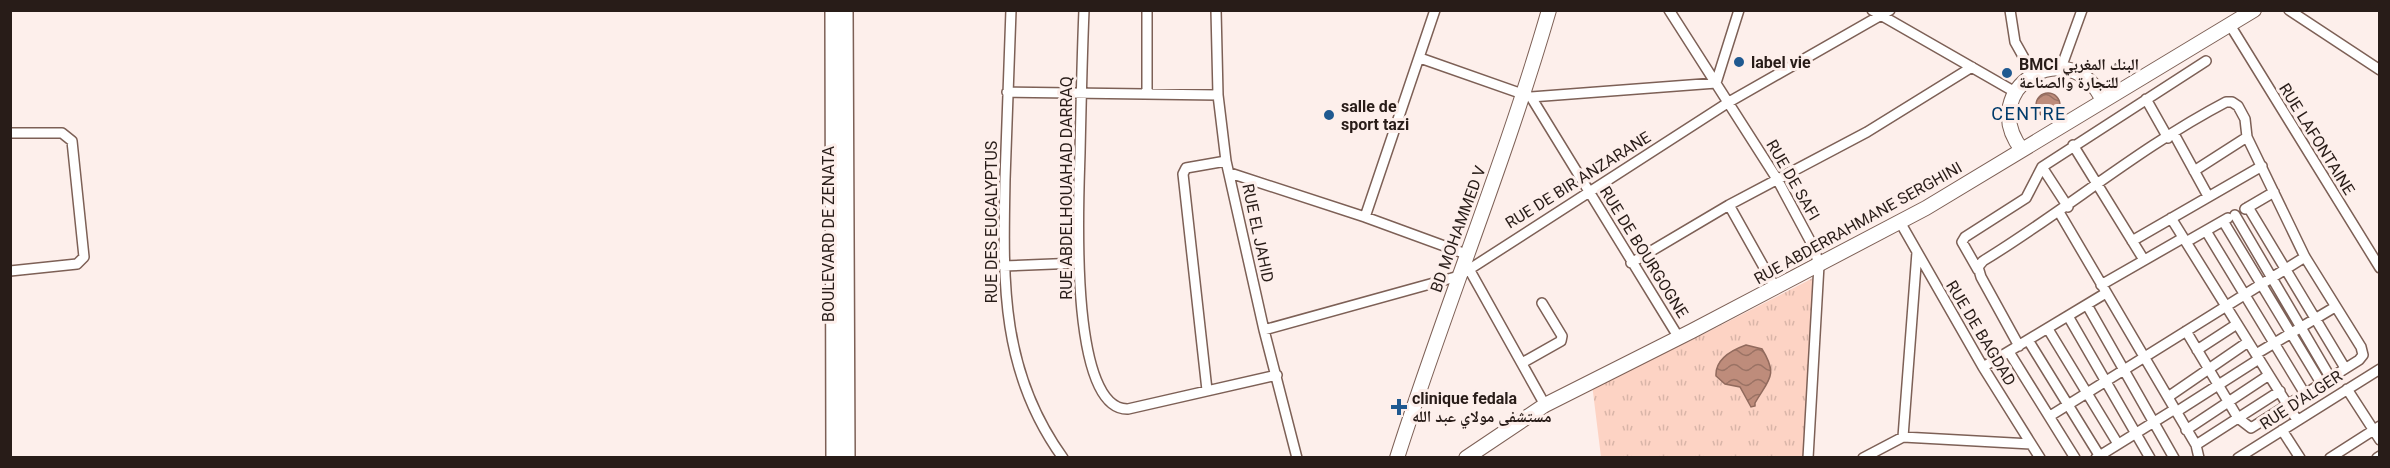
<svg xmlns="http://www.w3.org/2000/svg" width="2390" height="468" font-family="Roboto,'Noto Naskh Arabic',sans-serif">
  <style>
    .park { fill: url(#park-tufts) }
    .water { fill: url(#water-waves); stroke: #916a5d; stroke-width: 1.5 }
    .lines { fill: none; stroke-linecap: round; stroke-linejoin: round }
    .street-casing { stroke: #7d6056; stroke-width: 12 }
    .secondary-casing { stroke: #7d6056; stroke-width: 16 }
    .primary-casing { stroke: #7d6056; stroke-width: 18 }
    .street { stroke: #fff; stroke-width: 9 }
    .secondary { stroke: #fff; stroke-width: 14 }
    .primary { stroke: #fff; stroke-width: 15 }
    .poi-dot { fill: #1f5990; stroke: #fdefeb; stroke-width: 2 }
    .labels { text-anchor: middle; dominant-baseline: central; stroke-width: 6; stroke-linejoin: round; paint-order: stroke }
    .poi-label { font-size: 16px; font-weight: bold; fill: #281c18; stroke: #fdefeb; text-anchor: start }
    .street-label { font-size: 16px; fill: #281c18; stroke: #fdefeb }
    .neighbourhood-label { font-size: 18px; letter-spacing: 1.5px; fill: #003b6b; stroke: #fdefeb }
  </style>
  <defs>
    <pattern id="park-tufts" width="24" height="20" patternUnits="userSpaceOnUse" patternTransform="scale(1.5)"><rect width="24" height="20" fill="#fdd3c4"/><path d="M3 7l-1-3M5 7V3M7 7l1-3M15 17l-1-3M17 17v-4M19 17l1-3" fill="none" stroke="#d9b5a8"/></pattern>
    <pattern id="water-waves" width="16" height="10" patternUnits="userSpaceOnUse" patternTransform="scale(1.5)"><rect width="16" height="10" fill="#be8c7b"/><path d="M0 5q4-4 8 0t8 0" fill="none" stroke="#9a7264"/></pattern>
  </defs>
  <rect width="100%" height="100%" fill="#fdefeb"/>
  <path class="park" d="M1813,278L1803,457H1601L1592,384L1690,341Z"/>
  <path class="water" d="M2036 105a12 12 0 1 1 24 0a12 12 0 1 1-24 0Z
    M1746,345L1762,349C1779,376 1768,380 1755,403V406L1751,407L1740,387L1725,384L1716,376C1715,359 1732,350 1746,345Z"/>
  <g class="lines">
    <defs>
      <path id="street" d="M1011,10C1009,67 1007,123 1005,179C1003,281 1000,371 1063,458
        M1084,10C1082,58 1081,105 1080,153C1079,193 1067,411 1128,409L1277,375
        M1147,10V93
        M1216,10L1218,95L1226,161L1264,330L1297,458
        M1669,10L1777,179L1814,248L1819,265L1808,458
        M1872,10L2015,92
        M2010,10L2015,42L2033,74
        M2289,10L2380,70
        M2230,25L2380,268
        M1420,58L1531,97L1679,338
        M2061,68L2082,10
        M1007,92L1218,95
        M1531,97L1716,83L1739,10
        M2146,99L2168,138
        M10,133H62L72,141L84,257L77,264L10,271
        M2174,134L2208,196
        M2073,145L2144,260
        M2042,167L2068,207
        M1230,173L1365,217L1466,254
        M1729,205L1775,287
        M2248,207L2345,368
        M2245,209L2274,192
        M2059,212L2196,445L2199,458
        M2235,215L2330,377
        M1365,217L1435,10
        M2171,218L2297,420
        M2223,221L2321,383
        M1900,222L1983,367L2040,458
        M2206,231L2305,394
        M2132,241L2262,166
        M2186,242L2228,218
        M1631,263L1729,205L1867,132L1972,67
        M1003,266L1078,263
        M1469,269L1545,405
        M1978,270L1962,242L1965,237L2026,198L2042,167L2206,61
        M2101,285L2183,238
        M2087,305L2174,458
        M2068,316L2150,458
        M2048,329L2118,444
        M1264,330L1459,276L1729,102L1890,10
        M2186,331L2238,418L2251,428L2359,360L2363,355L2361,347L2305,257L2247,137L2194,171
        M2028,340L2099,455
        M2019,346L1981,277L1978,267L1983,261C2065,211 2140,147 2226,102H2232L2238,106L2245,119L2247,137
        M2197,350L2237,324
        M2009,352L2075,458
        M2256,354L2335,307
        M1522,363L1561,341L1562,336L1542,303
        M1983,367L2106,293
        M2347,389L2380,440
        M1207,390L1183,174L1186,168L1226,161
        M2168,397L2248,342
        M2176,412L2259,359
        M2050,416L2305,257
        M2186,430L2269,375
        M2282,430L2300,458
        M1903,437L1917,252
        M2196,445L2280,391
        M1863,458L1903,437L2031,444
        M2096,458L2175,409
        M2238,458L2380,369
        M2330,458L2380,426
        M2377,458L2380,456"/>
      <path id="secondary" d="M2022,150C1974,88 2071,30 2103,101
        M1397,458C1445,307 1505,162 1549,10
        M1466,458L1545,405L1692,331L1926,208L2254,10"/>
      <path id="primary" d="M833,10L834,458
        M845,10L847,458"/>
    </defs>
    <use href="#street" class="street-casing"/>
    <use href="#secondary" class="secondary-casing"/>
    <use href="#primary" class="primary-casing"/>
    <use href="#street" class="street"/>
    <use href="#secondary" class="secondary"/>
    <use href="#primary" class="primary"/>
  </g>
  <g class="poi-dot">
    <circle cx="1739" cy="62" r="6"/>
    <circle cx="2007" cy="73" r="6"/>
    <circle cx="1329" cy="115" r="6"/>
    <path d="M1396 398h6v6h6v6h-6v6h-6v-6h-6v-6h6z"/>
  </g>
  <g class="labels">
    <g class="poi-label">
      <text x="1751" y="62">label vie</text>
      <text x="2019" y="64">BMCI البنك المغربي<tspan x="2019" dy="18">للتجارة والصناعة</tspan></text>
      <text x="1341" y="106">salle de<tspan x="1341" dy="18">sport tazi</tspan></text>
      <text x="1412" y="398">clinique fedala<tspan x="1412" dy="18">مستشفى مولاي عبد الله</tspan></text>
    </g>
    <g class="street-label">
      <text transform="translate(2317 139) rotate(58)">RUE LAFONTAINE</text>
      <text transform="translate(1578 180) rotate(-32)">RUE DE BIR ANZARANE</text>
      <text transform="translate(1793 180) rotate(60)">RUE DE SAFI</text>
      <text transform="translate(1066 188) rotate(-90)">RUE ABDELHOUAHAD DARRAQ</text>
      <text transform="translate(991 222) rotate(-90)">RUE DES EUCALYPTUS</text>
      <text transform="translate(1858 223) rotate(-29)">RUE ABDERRAHMANE SERGHINI</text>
      <text transform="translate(1458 229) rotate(-70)">BD MOHAMMED V</text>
      <text transform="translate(1258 233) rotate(78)">RUE EL JAHID</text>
      <text transform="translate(828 234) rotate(-90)">BOULEVARD DE ZENATA</text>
      <text transform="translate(1644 252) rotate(58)">RUE DE BOURGOGNE</text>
      <text transform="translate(1981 333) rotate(59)">RUE DE BAGDAD</text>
      <text transform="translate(2301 400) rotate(-33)">RUE D'ALGER</text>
    </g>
    <g class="neighbourhood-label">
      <text x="2029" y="113">CENTRE</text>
    </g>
  </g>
  <rect width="2390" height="468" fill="none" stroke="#281c18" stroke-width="24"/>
</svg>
